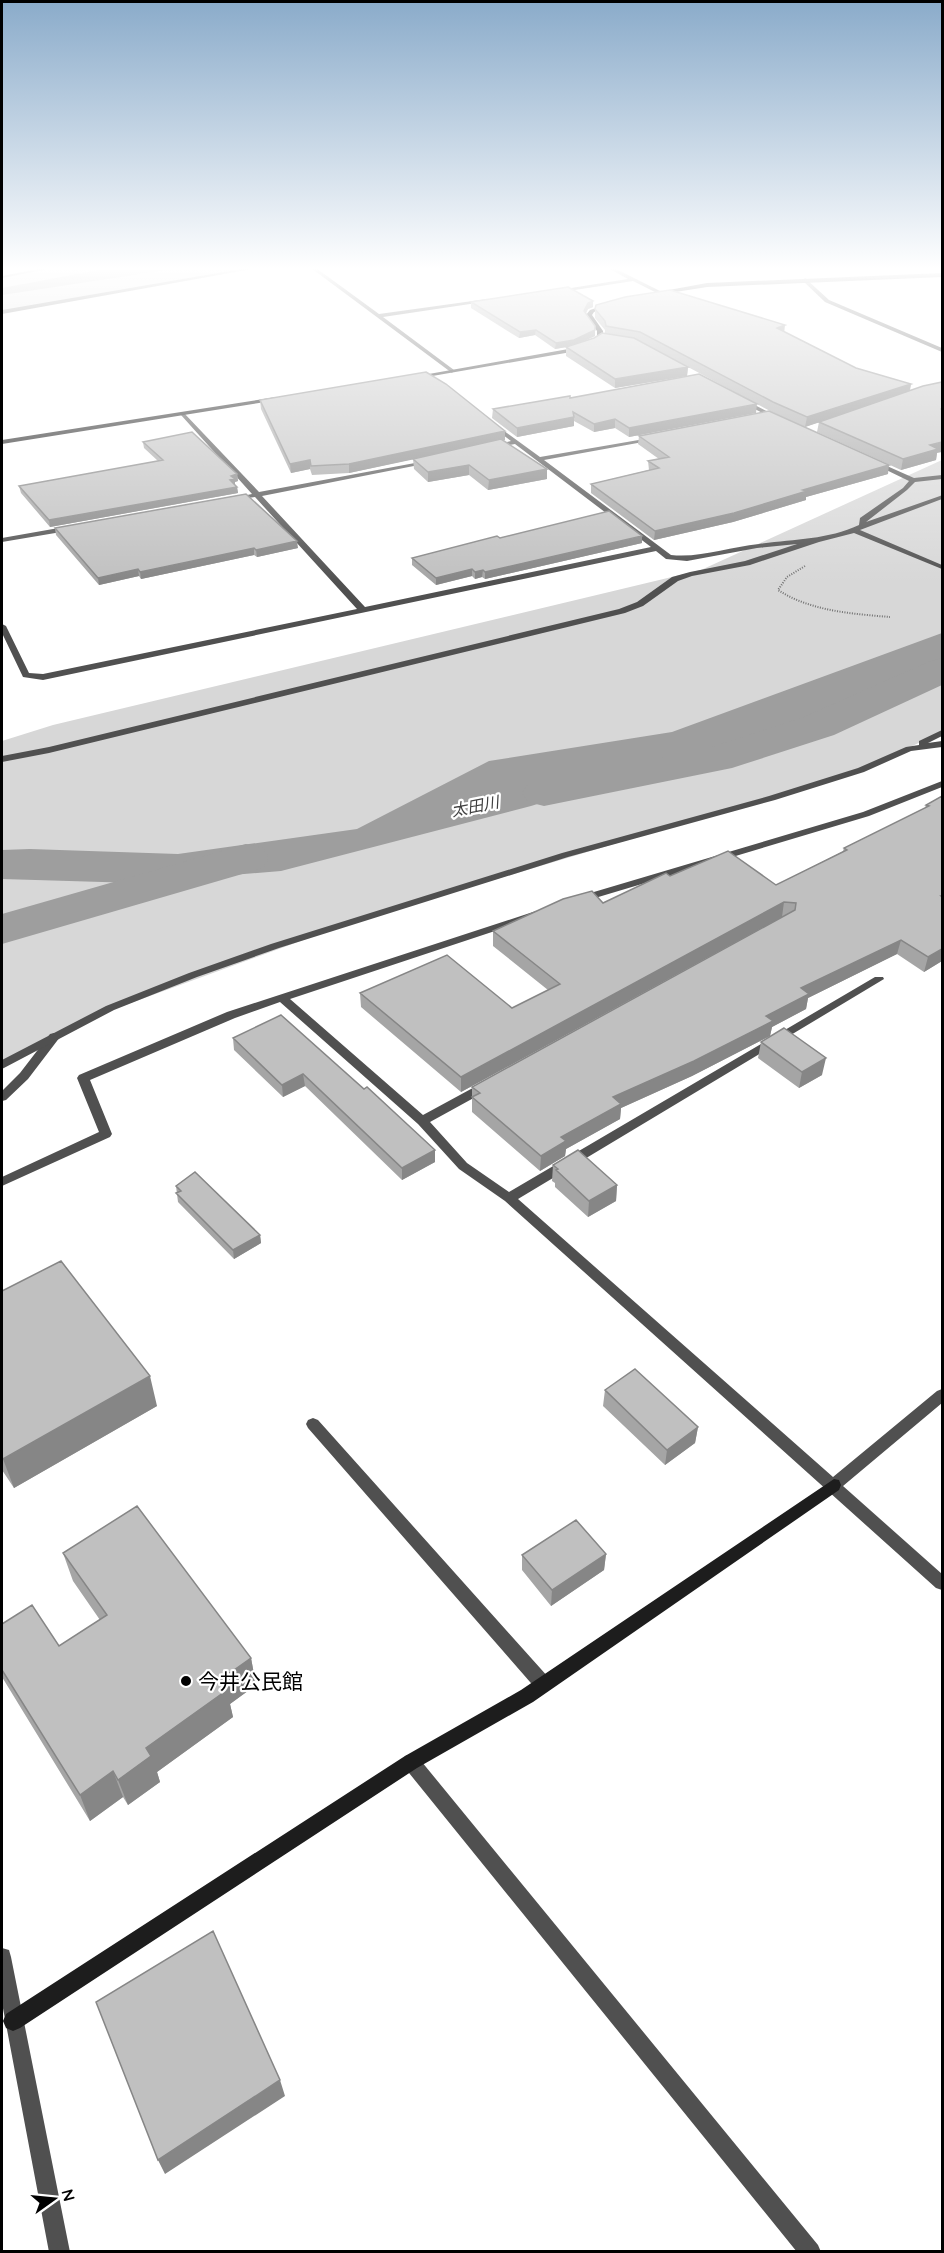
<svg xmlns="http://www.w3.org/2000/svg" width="944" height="2253" font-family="Quicksand,'Noto Sans JP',sans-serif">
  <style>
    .green { fill: #d7d7d7 }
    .water { fill: #9e9e9e }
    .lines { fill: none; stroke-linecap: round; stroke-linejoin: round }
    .river { fill: #9e9e9e; fill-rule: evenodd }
    .path { stroke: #727272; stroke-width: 2; stroke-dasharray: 1 1.5; stroke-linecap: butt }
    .lane { fill: #505050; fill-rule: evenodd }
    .street { fill: #505050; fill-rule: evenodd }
    .secondary { fill: #1d1d1d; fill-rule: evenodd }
    .wall { fill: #a5a5a5 }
    .shaded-wall { fill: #868686 }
    .building { fill: #c0c0c0; stroke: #868686; stroke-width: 1.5 }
    .poi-dot { fill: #000; stroke: #fff; stroke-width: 2 }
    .labels { text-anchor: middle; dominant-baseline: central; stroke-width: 4.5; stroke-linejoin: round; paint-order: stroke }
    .far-water-label { font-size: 16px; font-style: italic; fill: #3f3f3f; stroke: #fff }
    .near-poi-label { font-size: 21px; fill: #000; stroke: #fff; text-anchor: start }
  </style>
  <rect width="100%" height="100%" fill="#fff"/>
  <path class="green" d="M53,268H252L2,313V276Z
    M942,460V732L861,770L350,923L87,1019L2,1065V741L53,725L701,570Z"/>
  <path class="water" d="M109,268H180L2,295V288Z
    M942,633V668L797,723L531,806L281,871L136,883L2,879V850L30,849L178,854L357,829L489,761L672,732Z"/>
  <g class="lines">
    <path class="river" d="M942,658V685L834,735L732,768L544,806L528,802L522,793L528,784L708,748L804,717L928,662Z
      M246,844L263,848L269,858L263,868L2,944V914Z"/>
    <path class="path" d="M805,566L787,577L778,590C810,611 853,614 890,617"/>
    <path class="lane" d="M54,1033L60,1037L28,1079L6,1100L2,1101V1091L20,1073L50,1034Z
      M313,1418L318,1420L549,1678L551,1684L549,1690L543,1692L537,1690L308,1428L306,1424L308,1420Z"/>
    <path class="street" d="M43,268H54L2,278V276Z
      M247,268H258L2,314V310Z
      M311,268H316L379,314L487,299L490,301L383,317L454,370L452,373Z
      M608,268H614L662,292L657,293L633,281L555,293L552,291L628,279Z
      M805,278L829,300L942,348V352L825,302L803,281Z
      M743,399L780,418L781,419L776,420L741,402Z
      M183,412L259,492L431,460L432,461L429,463L262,496L365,607L651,547L515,444L491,448V446L511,441L490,425V423L492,422L540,457L656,437L657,438L654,440L544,460L671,555C701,558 729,547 759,544C793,539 827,540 859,525L860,518L903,488L909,481L874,464V462H878L914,478L942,475V479L915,482L907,490L866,522L940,496L942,495V499L860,530L942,565V569L854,533L819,542L750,565L692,576L678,581L643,606L625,613L49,753L2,762V756L49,747L619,609L637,602L672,577L690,572L745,561L797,544L757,548L687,561L666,559L656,551L43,680L23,677L2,633V624L6,626L29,673L43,674L357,609L255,497L233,500V498L252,494L181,415V413Z
      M70,526L74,528L73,530L2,542V538Z
      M942,730V736L928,743L942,741V747L911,751L864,772L775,800L568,857L279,948L197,977L114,1010L2,1069V1060L106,1006L189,973L271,944L562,853L769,796L858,768L906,747L919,745V741Z
      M942,781V787L869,816L585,901H577L576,899L577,897L863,812Z
      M536,911L540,912L541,914L540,916L290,999L423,1115L482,1083H490L492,1086L490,1089L430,1122L467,1163L509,1192L875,977H883L884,979L518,1199L833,1477L937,1391L942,1389V1403L843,1486L942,1574V1590L936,1588L505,1201L459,1169L418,1124L280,1002L235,1018L90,1080L112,1134L110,1137L2,1186V1177L99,1132L77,1078L79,1075L227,1012Z
      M411,1754L417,1756L818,2245L821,2252H797L405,1768L402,1762L405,1756Z
      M2,1948L9,1950L11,1957L70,2252H49L2,2003Z"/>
    <path class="secondary" d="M942,273V277L707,287L650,296L647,294L707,283Z
      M608,304L613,305L594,312L592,315L603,331V338L593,345L577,351L415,379L412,377L574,348L597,337V331L586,315L590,310Z
      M276,397L278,400L2,444V440Z
      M834,1479L839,1480L841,1485L839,1490L533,1702L417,1768L20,2028L13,2031L6,2028L3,2021L6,2014L405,1756L521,1690Z"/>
  </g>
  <path class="wall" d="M593,301V307L588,309L586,313L595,336L580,343L605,334V330L595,318V309L785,332L856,368L911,384L910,391L937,453L936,460L901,470L817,432L819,422L805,427L772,412L688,367L687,376L615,388L566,356V347L555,349L535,335L519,338L471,308V302Z
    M570,398L756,413L629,437L615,428L594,432L574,421V426L517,437L492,418L493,409Z
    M260,400L505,431V440H503L547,479L488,490L469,475L428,482L414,469L413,459L349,473L312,475L310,469L291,473L261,409Z
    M639,436L888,474L806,497V500L733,522L654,540L591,493V484L649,470L648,461L659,459L638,444Z
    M143,442L237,474L238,481L235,482V485L237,487L238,493L50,527L21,493L19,486L158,461L144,448Z
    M55,528L298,548L257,557L254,555L141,579L139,576L99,585L56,535Z
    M500,538L642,543L485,579L482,577L475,579L472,576L436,585L412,565V558Z
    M942,796V961L924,972L897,954L808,998L806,1009L772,1027L770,1036L692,1076L621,1108L620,1119L566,1149L565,1156L540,1171L472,1112V1087L782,917L461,1092L361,1007L360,993L512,1008L548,990L493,946V931L603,903L670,876L776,885L843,851L844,848L925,808L926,805Z
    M233,1038L364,1089L435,1150V1162L402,1180L305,1086L283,1097L234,1050Z
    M761,1042L822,1075L799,1088L758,1058Z
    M553,1165L617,1185L616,1201L588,1217L555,1187V1183L552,1181Z
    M176,1186L260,1235L261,1243L234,1259L178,1202Z
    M2,1291L157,1406L14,1488L2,1470Z
    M605,1390L698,1427L695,1443L665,1465L603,1406Z
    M63,1553L251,1658L256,1685L230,1704L233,1717L157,1772L160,1782L128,1805L123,1797L90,1821L2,1677V1624L59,1646L100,1620L73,1581Z
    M606,1554L604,1570L551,1606L522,1570V1555Z"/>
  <path class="shaded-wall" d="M593,301V307L588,309L584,317V311L588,303Z
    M785,325L784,334L777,328Z
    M536,330L535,335L519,338L520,332Z
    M595,330V336L573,346L555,349L556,343Z
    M688,367L687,376L615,388V379Z
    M911,384L909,393L805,427L807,417Z
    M757,404L756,413L629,437V428Z
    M574,417V426L517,437V428Z
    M615,419V428L594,432V424Z
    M505,431V440L349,473V464Z
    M942,442V452L937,453L936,460L901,470L903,459L930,445Z
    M310,460V469L291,473L290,464Z
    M469,465V475L428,482V472Z
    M889,465L888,474L806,497V500L733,522L654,540L655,531Z
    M547,469V479L488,490L489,480Z
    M237,474L238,481L235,482V485L230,480L231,476Z
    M237,487L238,493L50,527L49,520Z
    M642,536V543L485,579V572Z
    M297,541L298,548L257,557L256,550Z
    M254,548V555L141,579L140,572Z
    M138,569L139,576L99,585L98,578Z
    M472,569V576L436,585V578Z
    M483,570L482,577L475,579V572Z
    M784,902L782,917L461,1092V1077Z
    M901,940L897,954L808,998L806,1009L772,1027L770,1036L692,1076L621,1108L620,1119L566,1149L565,1156L540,1171L541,1156L561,1137L613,1097L766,1016L801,988Z
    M942,949V961L924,972L928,957Z
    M826,1058L822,1075L799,1088L802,1072Z
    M303,1074L305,1086L283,1097L282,1085Z
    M435,1150V1162L402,1180V1168Z
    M617,1185L616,1201L588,1217L589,1201Z
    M260,1235L261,1243L234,1259L233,1250Z
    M150,1376L157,1406L14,1488L3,1459Z
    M698,1427L695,1443L665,1465L667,1450Z
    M606,1554L604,1570L551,1606L552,1590Z
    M251,1658L256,1685L230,1704L233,1717L157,1772L160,1782L128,1805L118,1780L146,1748L220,1680Z
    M113,1771L123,1797L90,1821L80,1795Z
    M280,2080L285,2096L165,2174L158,2160Z"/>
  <path class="building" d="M568,287L593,301L588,303L584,311L595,326V330L574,340L556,343L536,330L520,332L471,302Z
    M670,290L785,325L777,328L856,368L911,384L807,417L773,402L640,332L606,326L605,321L595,309L596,305L625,297Z
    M602,333L634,338L688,367L615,379L566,347L594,338Z
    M426,372L446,384L505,431L349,464L311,466L310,460L290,464L260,400Z
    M699,374L757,404L629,428L615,419L594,424L573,412L574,417L517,428L493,409L570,396V398Z
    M942,382V408L941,409L942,410V442L930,445L938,449L903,459L819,422L923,386Z
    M769,411L889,465L803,490L807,491L734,513L655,531L591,484L659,468L648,461L669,457L639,436Z
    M192,432L237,474L231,476L235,479L230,480L237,487L49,520L19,486L163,460L143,442Z
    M501,439L547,469L489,480L469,465L428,472L413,459Z
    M246,494L297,541L256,550L254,548L140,572L138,569L98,578L55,528Z
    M609,511L642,536L485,572L483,570L475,572L472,569L436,578L412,558L497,536L500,538Z
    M942,796V896H941L942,897V949L928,957L901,940L801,988L809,994L766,1016L773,1021L694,1061L613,1097L621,1104L561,1137L566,1141L541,1156L472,1097L480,1093L472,1087L795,910L796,903L784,902L461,1077L360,993L447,955L512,1008L560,984L493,931L563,899L592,891L603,903L666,873L670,876L728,851L776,885L847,850L844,848L929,806L926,805Z
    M281,1015L364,1089L367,1087L435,1150L402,1168L303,1074L282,1085L233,1038Z
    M784,1028L826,1058L802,1072L761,1042Z
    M578,1150L617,1185L589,1201L556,1170L558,1169L553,1165Z
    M195,1172L260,1235L233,1250L176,1193L181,1191L176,1186Z
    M61,1261L150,1376L3,1459L2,1457V1291Z
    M635,1369L698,1427L667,1450L605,1390Z
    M137,1506L251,1658L220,1680L227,1690L146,1748L151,1756L118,1780L113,1771L80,1795L2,1670V1624L32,1605L59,1646L107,1615L63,1553Z
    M576,1520L606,1554L552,1590L522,1555Z
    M213,1931L280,2080L158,2160L96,2002Z"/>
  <linearGradient id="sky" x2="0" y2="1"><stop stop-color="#8aabca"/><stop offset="0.46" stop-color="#fff"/><stop offset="1" stop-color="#fff" stop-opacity="0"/></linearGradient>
  <rect width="944" height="584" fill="url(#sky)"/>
  <circle class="poi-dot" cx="186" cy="1681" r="6"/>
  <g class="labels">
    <g class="far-water-label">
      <text transform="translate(475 806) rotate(-11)">太田川</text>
    </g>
    <g class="near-poi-label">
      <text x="198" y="1681">今井公民館</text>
    </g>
  </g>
  <rect width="944" height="2253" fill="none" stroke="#000000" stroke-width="6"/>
  <g transform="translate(54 2199) rotate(75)" stroke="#ffffff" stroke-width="4.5" paint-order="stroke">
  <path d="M0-4.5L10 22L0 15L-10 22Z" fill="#000000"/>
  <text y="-9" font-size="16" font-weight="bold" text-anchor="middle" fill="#000000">N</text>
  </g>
</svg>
